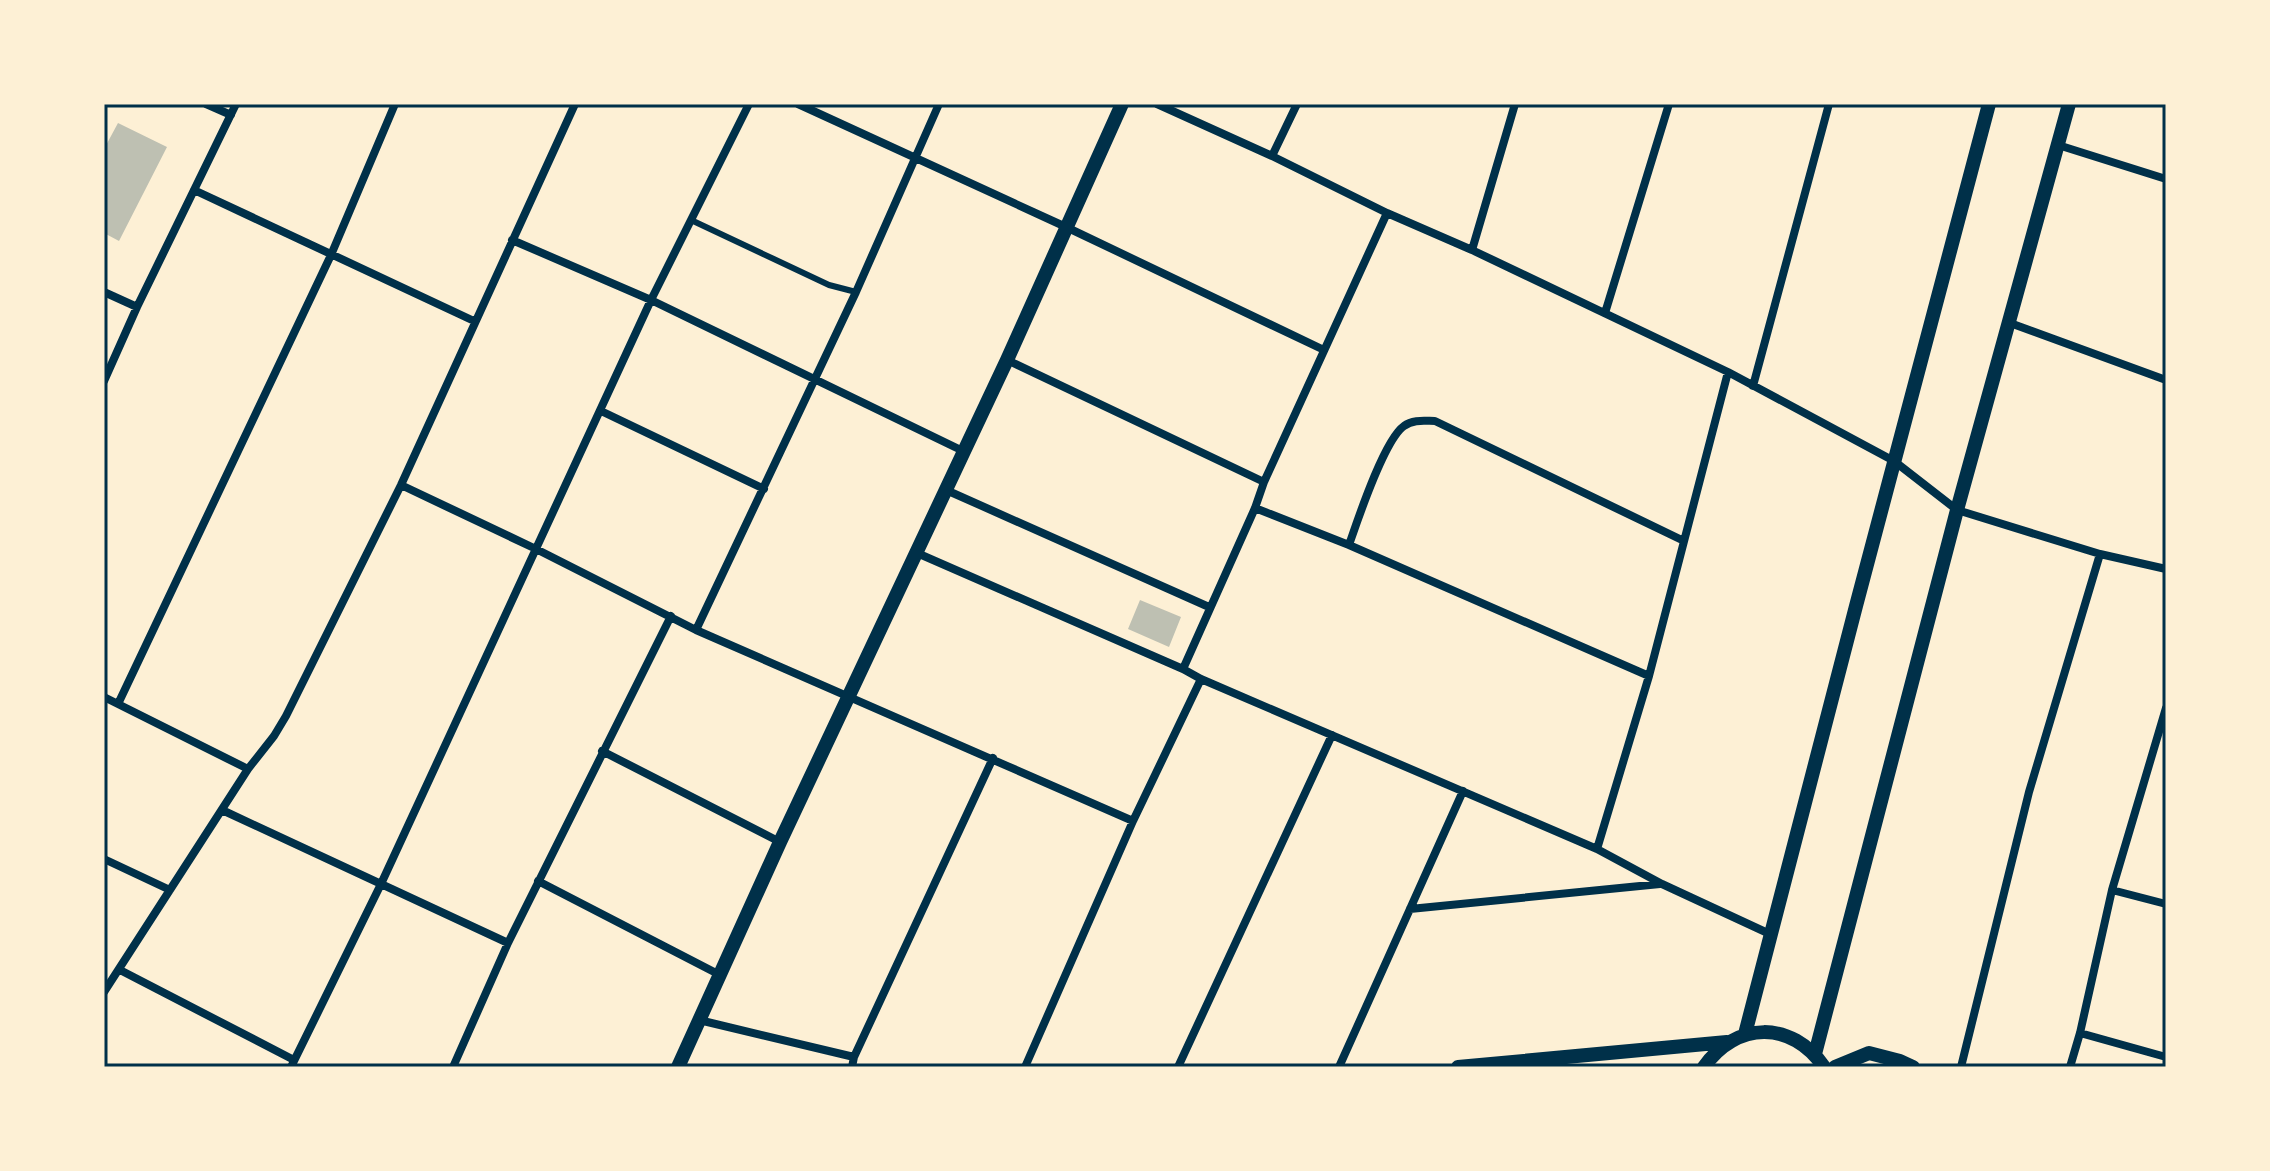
<svg xmlns="http://www.w3.org/2000/svg" width="2270" height="1171" font-family="'DejaVu Sans',sans-serif">
  <style>
    .building { fill: #bec0b2 }
    .lines { fill: none; stroke-linecap: round; stroke-linejoin: round }
    .service { stroke: #003049; stroke-width: 6 }
    .minor { stroke: #003049; stroke-width: 8 }
    .tertiary { stroke: #003049; stroke-width: 14 }
    .neatline { fill: none; stroke: #003049; stroke-width: 3 }
  </style>
  <rect width="100%" height="100%" fill="#fdf0d5"/>
  <path class="building" d="M118,123L167,147L119,241L104,233V149Z
    M1140,600L1181,617L1169,647L1128,629Z"/>
  <g class="lines">
    <path class="service" d="M691,220L829,285L856,292"/>
    <path class="minor" d="M206,104L231,115
      M798,104L1066,227L1324,350
      M1157,104L1272,156L1387,213L1472,250L1728,372L1894,461L1957,510L2100,554L2166,569
      M2058,145L2166,179
      M1272,156L1297,104
      M194,190L474,321
      M512,240L651,300L963,451
      M1472,250L1515,104
      M104,292L137,307
      M1605,313L1669,104
      M2010,323L2166,380
      M1007,360L1264,482
      M104,381L137,307L236,104
      M1753,386L1829,104
      M601,411L764,489
      M401,485L536,549L696,630L1133,821
      M946,490L1209,607
      M1255,508L1349,545L1649,676
      M1349,545C1358,519 1384,440 1404,426C1413,419 1425,421 1435,421L1684,541
      M917,553L1183,669L1201,679L1597,849L1662,884L1772,935
      M696,630L856,292L939,104
      M1183,669L1255,508L1264,482L1387,213
      M104,697L248,769
      M118,704L331,255L395,104
      M602,751L780,842
      M222,810L508,943
      M1597,849L1649,676L1728,372
      M104,859L170,890
      M538,881L720,975
      M2112,890L2166,904
      M1410,909L1660,884
      M120,970L294,1060
      M104,992L248,769L274,736L286,716L401,485L575,104
      M699,1020L854,1057
      M2080,1033L2166,1057
      M291,1067L381,884L651,300L749,104
      M453,1067L508,943L671,616
      M852,1067L854,1057L993,758
      M1025,1067L1133,821L1201,679
      M1178,1067L1332,735
      M1339,1067L1463,791
      M1961,1067L2029,792L2100,554
      M2070,1067L2080,1033L2112,890L2166,708"/>
    <path class="tertiary" d="M1745,1034L1856,606L1989,104
      M1815,1054L1957,510L2069,104
      M678,1067L780,842L1007,360L1122,104
      M1458,1067L1727,1042
      M1704,1067C1736,1021 1792,1020 1824,1067
      M1835,1067L1869,1053L1900,1061L1913,1067"/>
  </g>
  <rect width="2270" height="1171" fill="none" stroke="#fdf0d5" stroke-width="212"/>
  <rect x="106" y="106" width="2058" height="959" class="neatline"/>
</svg>
